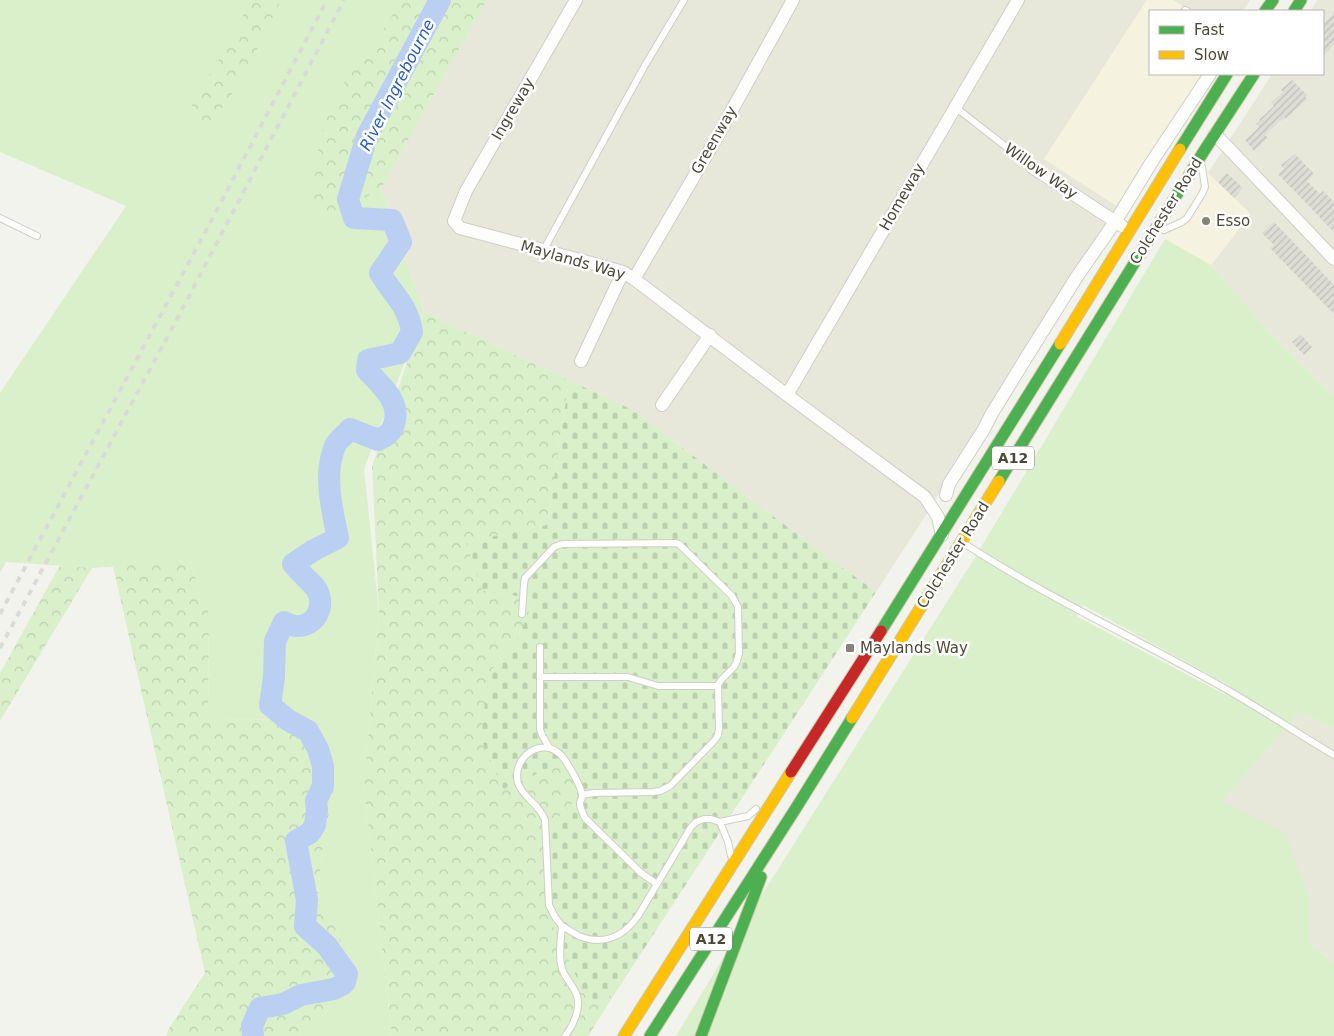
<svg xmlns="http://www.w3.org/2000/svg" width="1334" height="1036" font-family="'DejaVu Sans',sans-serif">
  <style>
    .residential { fill: #e7e7da }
    .commercial { fill: #f6f2e0 }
    .green { fill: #d9f0cb; fill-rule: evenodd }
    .forest { fill: url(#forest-crowns) }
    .cemetery { fill: url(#cemetery-stones) }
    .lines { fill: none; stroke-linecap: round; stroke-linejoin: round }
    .river { stroke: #bbcff3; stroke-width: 22 }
    .building { fill: url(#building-hatch) }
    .lane-casing { stroke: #cfcec7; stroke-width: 8 }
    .street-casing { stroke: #cfcec7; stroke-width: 14 }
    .fast-casing { stroke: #ccc8a7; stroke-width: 13 }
    .slow-casing { stroke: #ccc8a7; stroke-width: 13 }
    .jam-casing { stroke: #ccc8a7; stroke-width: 13 }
    .lane { stroke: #fdfdfc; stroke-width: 6 }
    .street { stroke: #fdfdfc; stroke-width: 12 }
    .fast { stroke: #4caf50; stroke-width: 11 }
    .slow { stroke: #ffc107; stroke-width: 11 }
    .jam { stroke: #c62828; stroke-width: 11 }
    .rail { stroke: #dadad9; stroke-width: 4; stroke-dasharray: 6 6; stroke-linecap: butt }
    .poi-dot { fill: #868477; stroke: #fff; stroke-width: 2 }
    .labels { text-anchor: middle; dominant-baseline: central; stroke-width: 5; stroke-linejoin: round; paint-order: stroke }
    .shield { fill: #fff; stroke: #817f73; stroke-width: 1 }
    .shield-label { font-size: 14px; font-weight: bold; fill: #4b4837 }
    .street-label { font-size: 15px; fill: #4b4837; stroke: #fff }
    .poi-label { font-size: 15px; fill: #4b4837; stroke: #fff; text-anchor: start }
    .water-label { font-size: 16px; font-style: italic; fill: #275bc1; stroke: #fff }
  </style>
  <defs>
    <pattern id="forest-crowns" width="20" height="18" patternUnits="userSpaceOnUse" patternTransform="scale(1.25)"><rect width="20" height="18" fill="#d9f0cb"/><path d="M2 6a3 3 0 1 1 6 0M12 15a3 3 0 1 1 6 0" fill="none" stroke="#bccfaf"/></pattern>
    <pattern id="cemetery-stones" width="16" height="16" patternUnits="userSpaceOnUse" patternTransform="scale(1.25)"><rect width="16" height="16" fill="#d9f0cb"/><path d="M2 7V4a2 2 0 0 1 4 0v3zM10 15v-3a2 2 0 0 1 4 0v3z" fill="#bccfaf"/></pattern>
    <pattern id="building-hatch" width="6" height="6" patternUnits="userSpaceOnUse" patternTransform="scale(1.25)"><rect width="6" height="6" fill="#dddcd5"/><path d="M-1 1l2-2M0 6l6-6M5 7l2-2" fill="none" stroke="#bfbeb7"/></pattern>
  </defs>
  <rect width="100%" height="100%" fill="#f3f3ed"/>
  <path class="residential" d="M487,0H1147L1044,159L1117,206L996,397L928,512L876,592L770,514L633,410L424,312L381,188Z
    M1173,0H1250L1243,11H1190Z
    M1317,0H1334V397L1273,336L1211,265L1250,214L1208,173L1272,74H1323V11H1311Z
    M1300,712L1334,728V963L1309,942V898L1222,802Z"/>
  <path class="commercial" d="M1147,0H1173L1190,11H1150V74H1203L1117,206L1044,159Z
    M1208,173L1251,214L1211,265L1165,239Z"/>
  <path class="green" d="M0,0H487L381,188L424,312L364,469L379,612L364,786L392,1036H299L353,988L338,931L318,896L323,841L334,789L322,720L208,719L209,614L189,561L92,568L6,562L0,573V393L126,206L0,152Z
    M1165,239L1211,265L1273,336L1334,397V728L1300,712L1222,802L1285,832L1309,898V942L1334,963V1036H676L749,915L974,559ZM1083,605L1230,686V687L1224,694L1076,616Z"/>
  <path class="forest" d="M250,0H281L244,76L214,120L199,123L191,102C214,70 234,36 250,0Z
    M401,0H487L381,188L336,216L314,206L315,164L324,124L350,71L378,39Z
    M424,312L569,380L547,525L466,542L483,590L535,599L515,643L490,672L502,789L563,762L584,791L590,1006L616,992L588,1036H392L364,786L379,612L372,466Z
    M189,561L209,614L208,719L323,720L336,781L323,841L318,896L338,931L353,988L299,1036H166L168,1030L205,973L113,566Z
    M60,565L92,568L0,721V673Z"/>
  <path class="cemetery" d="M569,380L633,410L770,514L876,592L616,992L590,1006L553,926L548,828L584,791L563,762L503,789L480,737L490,672L515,643L535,599L482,590L466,542L547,525Z"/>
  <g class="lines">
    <path class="river" d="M253,1036L252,1026L260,1008L283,1004L301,995L334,989L342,985L345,982L347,974L327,946L305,926L307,900L296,841L310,833L315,825L317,810L316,801L323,786V766L318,749L308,731L288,720L270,705L274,677L275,641L284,622C288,624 291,626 296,626C315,627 326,607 317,590C314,584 308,581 304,576C300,572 297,568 293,564L314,550L338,538C332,510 323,474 335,446C338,440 346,434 350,429L378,440C381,438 385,437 388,434C392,431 394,425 395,420C399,399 380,385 367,370L368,360L400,353L412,332C408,305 393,295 380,273L401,242L392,220L354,218L348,199L367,136L440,0"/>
  </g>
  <path class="building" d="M1334,13V44L1323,56V24Z
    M1292,80L1307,95L1305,97L1307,99L1286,119L1285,117L1280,121L1265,135L1268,138L1254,151L1245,140L1259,127L1256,124L1260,121L1259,120L1274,106L1271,103L1283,92L1281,90Z
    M1295,154L1314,174L1307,181L1320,194L1323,191L1334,202V232L1278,174L1284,168L1281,165Z
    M1227,173L1243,188L1234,198L1218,182Z
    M1274,222L1334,285V314L1270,248L1274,245L1262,233Z
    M1301,335L1312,347L1304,355L1292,342Z"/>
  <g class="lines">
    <defs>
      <path id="lane" d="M1185,10L1187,11
        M955,107L1032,167
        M0,218L37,236
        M1164,230L1182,222L1187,218L1202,194L1205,187L1202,167
        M543,251L644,67L684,0
        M965,544C1048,598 1138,639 1224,688C1261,709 1297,733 1334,755
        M522,614L524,584L525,578L554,547L562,544L675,543L679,544L732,596L738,607L739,653L737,661L734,667L721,680L718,685L719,729L718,735L715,740L670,786L660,791L653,792L594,793L582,795
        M540,647V729L542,735L549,747
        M540,677H628L658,686H718
        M720,822L728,842L731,856
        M562,926C568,929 573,933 579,936C604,946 624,936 638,916L691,827L696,822L704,819H711L720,822L748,816L756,809
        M565,1036C573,1026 581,1009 577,996C574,986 565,978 562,969C558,955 561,939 562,926L555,917L549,905L545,820C543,815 540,811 537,807C530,799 521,793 518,783C511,758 542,735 561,755C567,762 582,787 582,796C582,799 580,801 580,803C580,809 583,813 585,818L641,873L657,884"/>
      <path id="street" d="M576,0L466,191L454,221L460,228L584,261L623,272L634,279L787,395L925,497L938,517L942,535
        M1215,134L1334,259
        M1032,167L1122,226
        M634,279L717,137L793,0
        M581,361L623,272
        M787,395L1018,0
        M662,405L710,335
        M946,495L949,484L984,429L991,415L1026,358L1078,275L1115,222L1151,163L1210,74"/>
      <path id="fast" d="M1265,11L1273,0
        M1294,11L1301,0
        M1180,149L1227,74
        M999,481L1204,151L1254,74
        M881,631L1060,344
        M650,1036L796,808L852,718
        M701,1036L761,877"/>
      <path id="slow" d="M1060,344L1180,149
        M852,718L999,481
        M624,1036L791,772"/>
      <path id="jam" d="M791,772L881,631"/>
    </defs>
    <use href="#lane" class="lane-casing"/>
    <use href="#street" class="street-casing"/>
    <use href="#fast" class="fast-casing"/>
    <use href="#slow" class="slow-casing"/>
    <use href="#jam" class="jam-casing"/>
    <use href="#lane" class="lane"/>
    <use href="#street" class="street"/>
    <use href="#fast" class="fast"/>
    <use href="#slow" class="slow"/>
    <use href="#jam" class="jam"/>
    <path class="rail" d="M0,614L210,223L327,0
      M0,648L177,319L344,0"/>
  </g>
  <g class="poi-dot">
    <circle cx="1206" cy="221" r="5"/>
    <rect x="845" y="643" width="10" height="10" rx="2.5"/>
  </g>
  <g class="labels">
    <g class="shield">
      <rect x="992" y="446.5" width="42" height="23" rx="4"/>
      <rect x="690" y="927.5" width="42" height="23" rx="4"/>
    </g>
    <g class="shield-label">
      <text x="1013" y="458">A12</text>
      <text x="711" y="939">A12</text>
    </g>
    <g class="street-label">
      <text transform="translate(513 109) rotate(-60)">Ingreway</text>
      <text transform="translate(714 140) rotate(-60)">Greenway</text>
      <text transform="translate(1041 171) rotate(35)">Willow Way</text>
      <text transform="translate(902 197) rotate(-60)">Homeway</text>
      <text transform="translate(1166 211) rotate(-58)">Colchester Road</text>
      <text transform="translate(573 260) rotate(16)">Maylands Way</text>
      <text transform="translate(953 555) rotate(-58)">Colchester Road</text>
    </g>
    <g class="poi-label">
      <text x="1216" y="221">Esso</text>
      <text x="860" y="648">Maylands Way</text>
    </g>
    <g class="water-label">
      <text transform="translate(397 85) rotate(-63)">River Ingrebourne</text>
    </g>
  </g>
  <rect x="1149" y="10" width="175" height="65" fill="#ffffff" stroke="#b7b6af"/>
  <rect x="1159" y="26" width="25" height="8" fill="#4caf50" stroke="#b7b6af"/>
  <text x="1194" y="35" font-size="15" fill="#4b4837">Fast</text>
  <rect x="1159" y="51" width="25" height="8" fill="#ffc107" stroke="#b7b6af"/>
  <text x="1194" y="60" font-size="15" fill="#4b4837">Slow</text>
</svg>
